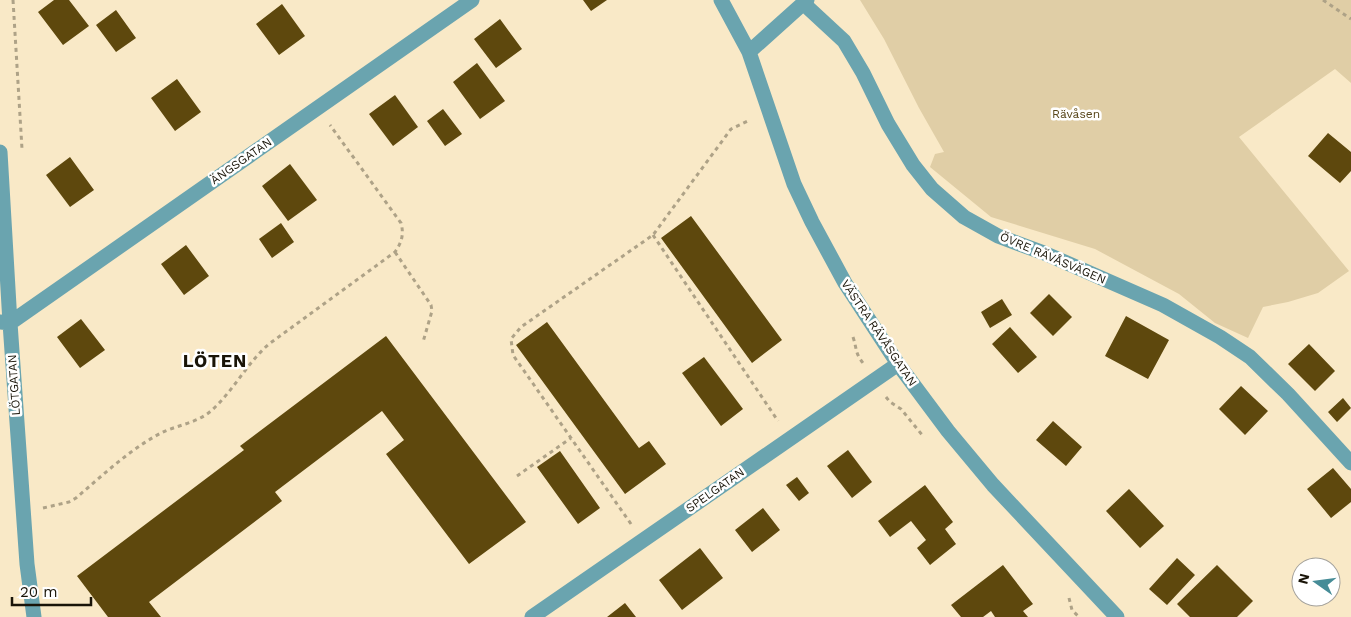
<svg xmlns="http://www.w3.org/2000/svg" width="1351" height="617" font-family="'Work Sans',sans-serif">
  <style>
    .green { fill: #e0cea6 }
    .building { fill: #5e480d }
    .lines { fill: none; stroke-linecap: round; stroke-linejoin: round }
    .path { stroke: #aea287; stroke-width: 3; stroke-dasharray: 4 4; stroke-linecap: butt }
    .street { stroke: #6aa4af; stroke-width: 15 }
    .labels { text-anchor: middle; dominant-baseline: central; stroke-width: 5; stroke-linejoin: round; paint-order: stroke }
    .park-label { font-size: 12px; fill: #574519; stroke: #fff }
    .street-label { font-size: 12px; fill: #191408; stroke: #fff }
    .district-label { font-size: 18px; font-weight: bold; letter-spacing: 1px; fill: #191408; stroke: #fff }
  </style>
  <rect width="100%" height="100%" fill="#f9e9c7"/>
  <path class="green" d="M860,0H1351V83L1335,69L1239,137L1349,271L1318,293L1288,302L1263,307L1248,338L1215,323L1179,294L1095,249L991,217L930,167L935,154L944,152L919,108L884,39Z"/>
  <path class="building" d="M54,0H69L89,26L63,45L38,12Z
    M583,0H607L591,11Z
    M282,4L305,36L279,55L256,24Z
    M116,10L136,38L116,52L96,25Z
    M500,19L522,49L496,68L474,39Z
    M477,63L505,101L480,119L453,82Z
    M177,79L201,112L175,131L151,98Z
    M395,95L418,127L393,146L369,114Z
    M443,109L462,134L445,146L427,121Z
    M1328,133L1351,152V171L1340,183L1308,156Z
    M70,157L94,190L70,207L46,175Z
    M290,164L317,200L288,221L262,186Z
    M691,216L782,340L752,363L661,238Z
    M281,223L294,242L272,258L259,239Z
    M186,245L209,276L184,295L161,264Z
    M1049,294L1072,317L1053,336L1030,313Z
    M1002,299L1012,315L990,328L981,312Z
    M1126,316L1169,340L1148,379L1105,356Z
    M81,319L105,350L80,368L57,337Z
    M547,322L639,448L649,441L666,464L625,494L516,345Z
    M1010,327L1037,357L1018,373L992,344Z
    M386,336L526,522L469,564L386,454L404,440L382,411L275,492L282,501L149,602L161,617H108L77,576L244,450L240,446Z
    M1309,344L1335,371L1315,391L1288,364Z
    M704,357L743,409L721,426L682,373Z
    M1241,386L1268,411L1245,435L1219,409Z
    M1343,398L1351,408L1337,422L1328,412Z
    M1053,421L1082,447L1066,466L1036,440Z
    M848,450L872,482L852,498L827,466Z
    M560,451L600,508L578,524L537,467Z
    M1333,468L1351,489V502L1331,518L1307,489Z
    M797,477L809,493L799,501L786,485Z
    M925,485L953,522L945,529L956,544L930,565L917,548L926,540L911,521L890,537L878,521Z
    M1129,489L1164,526L1140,548L1106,511Z
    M763,508L780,530L752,552L735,530Z
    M700,548L723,578L682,610L659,580Z
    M1177,558L1195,575L1167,605L1149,589Z
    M1003,565L1033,604L1023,611L1028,617H995L991,611L983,617H961L951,605Z
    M1217,565L1253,601L1237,617H1190L1177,604Z
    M625,603L636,617H607Z"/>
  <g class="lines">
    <path class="path" d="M13,0L22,149
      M1323,0L1351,19
      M653,235L778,421
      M395,252L431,305L432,311L423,342
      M853,337C857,349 855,353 863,363
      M886,397L890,402L901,409L923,436
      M517,476L571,438
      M43,508L69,502L76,498C103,475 129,450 161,433C177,425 198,423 212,410C234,390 247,363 269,344L395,252C402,242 404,234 401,223L330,125
      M631,524L513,355L511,339L521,327L653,235L731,129L750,120
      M1069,598L1072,610L1079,617"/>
    <path class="street" d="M721,0L749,52L794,184L812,222L845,283L898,364L948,431L993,485L1117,617
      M804,4L844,41L863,73L888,124L913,165L932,189L964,217L998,236L1044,253L1163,305L1220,337L1250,357L1288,394L1351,463
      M749,52L807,0
      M0,152L10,323L27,564L34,617
      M0,322L10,323L472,0
      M532,617L898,364"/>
  </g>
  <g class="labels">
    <g class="park-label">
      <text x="1076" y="114">Rävåsen</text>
    </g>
    <g class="street-label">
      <text transform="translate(241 161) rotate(-35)">ÄNGSGATAN</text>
      <text transform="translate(1053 258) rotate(23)">ÖVRE RÄVÅSVÄGEN</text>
      <text transform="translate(879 333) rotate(56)">VÄSTRA RÄVÅSGATAN</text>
      <text transform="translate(14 385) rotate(-94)">LÖTGATAN</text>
      <text transform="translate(715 490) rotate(-35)">SPELGATAN</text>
    </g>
    <g class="district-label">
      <text x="215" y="360">LÖTEN</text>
    </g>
  </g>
  <g transform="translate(1316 582) rotate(284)"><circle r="24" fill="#ffffff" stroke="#a3a19c"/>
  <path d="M0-4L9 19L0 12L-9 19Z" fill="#468c97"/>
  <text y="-8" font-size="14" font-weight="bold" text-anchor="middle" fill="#191408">N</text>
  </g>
  <path d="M12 597v8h79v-8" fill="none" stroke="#191408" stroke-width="2.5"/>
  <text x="20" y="597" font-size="15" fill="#191408" stroke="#ffffff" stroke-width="4" paint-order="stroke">20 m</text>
</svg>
